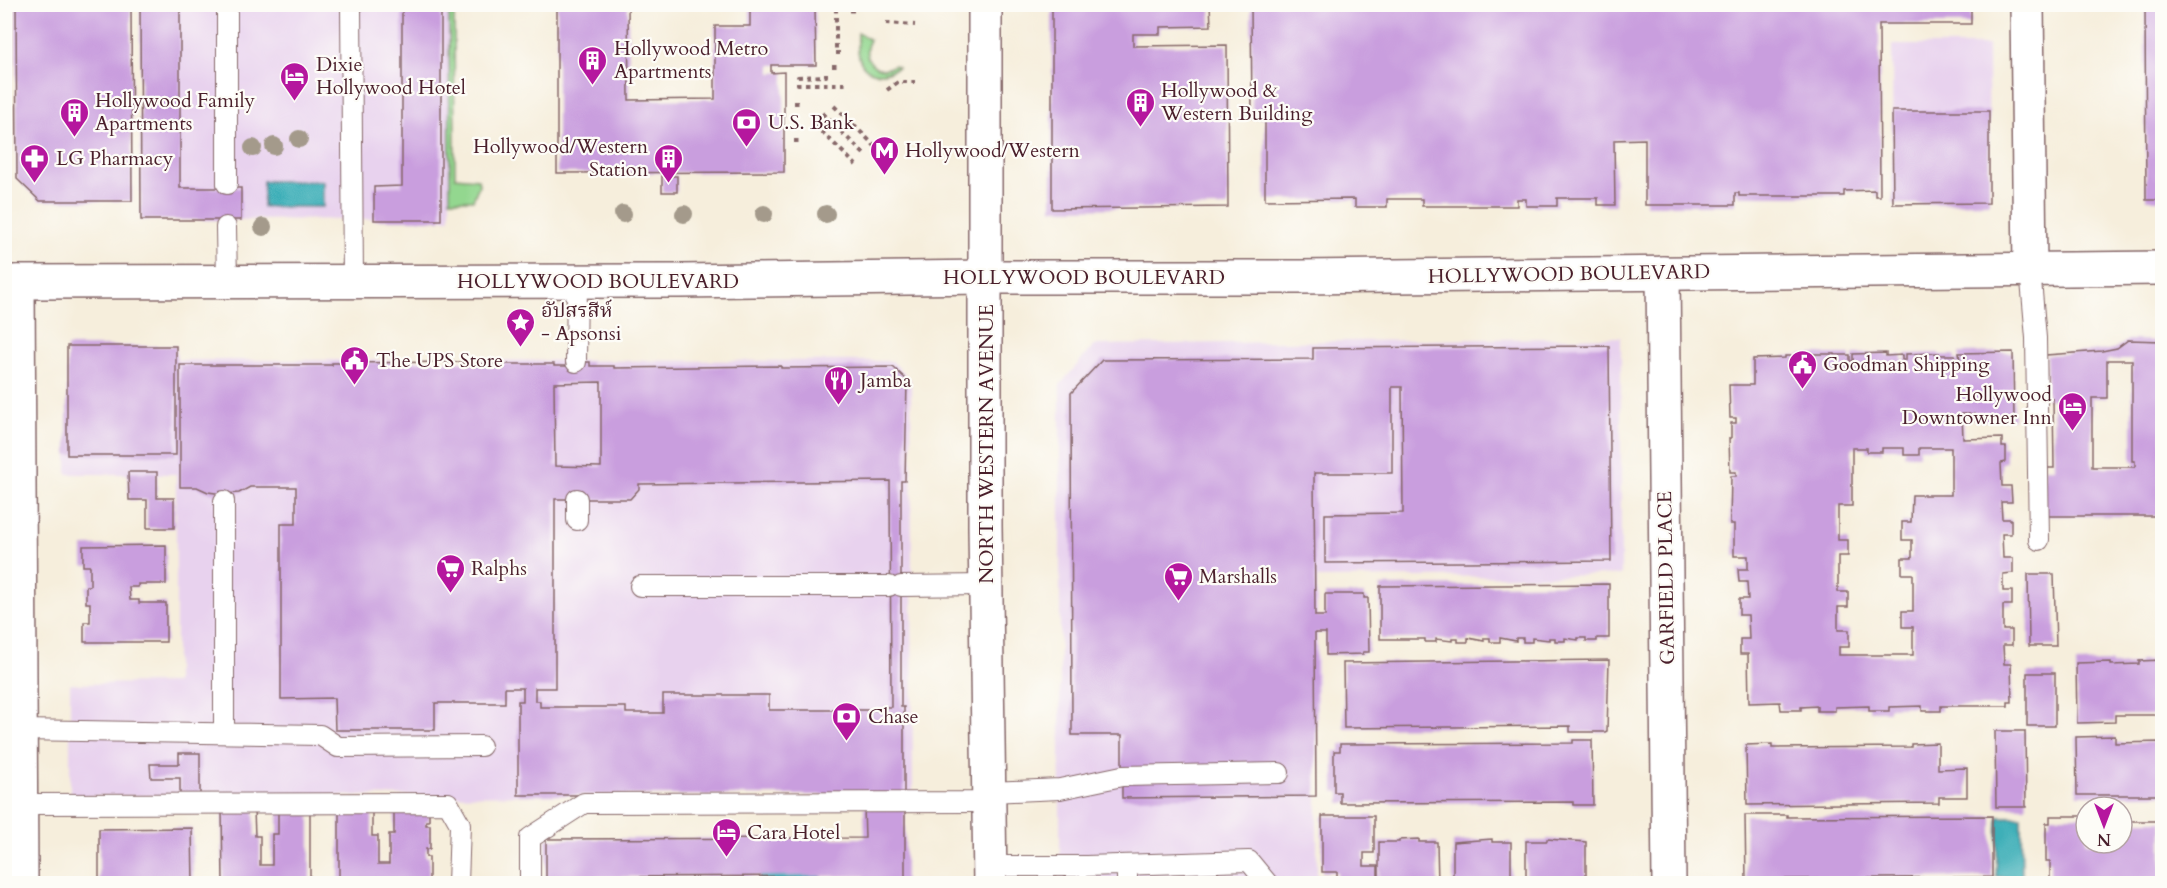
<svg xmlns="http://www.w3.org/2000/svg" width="2167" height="888" font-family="Cardo,'Noto Serif Thai',serif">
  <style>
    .built { fill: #e8d2ee }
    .green { fill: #93d78f; stroke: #6e7b5d; stroke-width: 1.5 }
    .water { fill: #3eafb8; stroke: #446772; stroke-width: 1.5 }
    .building { fill: #c99ede; fill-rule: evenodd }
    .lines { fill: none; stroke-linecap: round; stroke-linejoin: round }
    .lane-casing { stroke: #866769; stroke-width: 22 }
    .street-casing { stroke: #866769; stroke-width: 36 }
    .secondary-casing { stroke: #866769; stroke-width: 36 }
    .primary-casing { stroke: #866769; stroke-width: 36 }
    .path { stroke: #866769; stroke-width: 4; stroke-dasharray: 4.5 4.5; stroke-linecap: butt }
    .lane { stroke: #fff; stroke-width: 20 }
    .street { stroke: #fff; stroke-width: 33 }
    .secondary { stroke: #fff; stroke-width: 33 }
    .primary { stroke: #fff; stroke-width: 33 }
    .tree { fill: #a49a8b }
    .labels { text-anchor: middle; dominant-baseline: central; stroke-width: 4.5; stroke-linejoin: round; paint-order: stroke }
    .poi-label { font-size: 20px; fill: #4a1f2b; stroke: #fdfcf7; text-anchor: start }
    .street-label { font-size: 20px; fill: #4a1f2b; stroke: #fdfcf7 }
  </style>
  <rect width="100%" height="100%" fill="#fdfcf7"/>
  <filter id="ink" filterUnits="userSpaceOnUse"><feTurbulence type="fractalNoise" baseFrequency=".0167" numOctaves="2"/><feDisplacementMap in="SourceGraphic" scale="12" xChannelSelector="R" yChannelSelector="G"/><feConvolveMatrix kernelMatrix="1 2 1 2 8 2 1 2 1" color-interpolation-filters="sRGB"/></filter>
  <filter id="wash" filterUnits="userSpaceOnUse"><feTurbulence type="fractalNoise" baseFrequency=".008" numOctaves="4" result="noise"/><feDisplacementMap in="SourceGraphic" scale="24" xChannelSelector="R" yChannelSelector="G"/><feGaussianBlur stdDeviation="1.35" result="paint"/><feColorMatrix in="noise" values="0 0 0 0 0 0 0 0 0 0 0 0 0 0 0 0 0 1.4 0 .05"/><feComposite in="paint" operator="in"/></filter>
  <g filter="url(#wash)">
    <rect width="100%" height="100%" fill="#f6eedc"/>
    <path class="built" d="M140,5H449L450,219L141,220Z
      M1892,45H1988L1989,203L1893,204Z
      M1621,337V575L1317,578V883L1060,884V385L1094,345Z
      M67,346H176L177,360L892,361L911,380L913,795L70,796V684L176,683V474H67Z"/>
    <path class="green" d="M449,5H454L455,177L478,179L479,185L473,200H450Z
      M858,33L870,40C859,57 877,77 894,65L898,67C884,76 864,76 859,57C857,49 858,41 858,33Z"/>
    <path class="water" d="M263,181H323V207H263Z
      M1998,817H2021L2022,877H1996Z
      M821,874V883L757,884L760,875Z"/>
    <g id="blocks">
      <path class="building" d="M16,4H131L132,201H40L17,179Z
        M140,4H180V188H241V220H141Z
        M402,4H441V220H374V187L402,186Z
        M557,4H628L629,100L715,99V26H750V4H809V8H815L816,65H771V73L784,72V172L557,173Z
        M1052,4H1210L1211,26L1160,27V34H1133V46L1227,45L1228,207L1052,209Z
        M1251,4H1971V24H1879L1880,196H1875V190L1844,191V196H1739V193H1735V205H1645V139L1614,140L1615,205H1598V198H1557V206H1526V199H1517V206H1422V199H1387V207H1355V199L1265,200V118H1252Z
        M2145,4H2162V44H2161L2162,200H2146Z
        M1892,111H1989V203L1893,204Z
        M662,176H677V192H662Z
        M2128,340L2162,341V516H2044V468H2054L2053,399L2047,400L2046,355L2102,351L2117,348ZM2107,360H2132V461H2135V467H2092V398H2107Z
        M67,346H176V455H67Z
        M1609,346L1611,561L1325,563V514L1403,513L1402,387H1392V473H1314L1315,616H1325V594H1364V598H1368L1369,652H1363V654L1326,655V633H1315L1316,796L1122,798V735H1072L1071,393L1102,360L1313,359V348Z
        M2013,352L2014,419L1974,421V414H1962L1963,439L2002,438V447H2006V462L2001,463L2002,486H2011L2012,502H2001L2002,519H2011V534H2002L2003,558H2013V573L2003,574V591H2012V605H2003V630H2012V645H2003L2004,664H2011L2012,702H2008V706H1941V711H1922V706L1889,707V711H1869V706L1835,707V711H1817V706L1801,707V710H1781L1780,702L1749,703L1748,654H1740V639H1749L1748,615H1739V599H1748L1747,582H1739L1738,569H1748V556H1734V524H1730L1731,476H1736V472H1730L1729,438H1731V423H1736V418H1730L1729,385H1753V359L1785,358V356H1800V354H1835V355H1850V361H1853V354L1886,353V356L1902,355V360H1906V354L1939,353V355H1955V360H1960L1959,353ZM1852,448H1867V452H1882V448H1904V455H1919V448H1951V495H1912L1911,522H1902V540H1912V558H1902V574H1913V611H1902V627H1913V655H1839V647H1849V630H1838V607H1848V592H1838V556H1848V540H1838V506H1852Z
        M463,362V364H554V366H566V362H590V366H614V368L781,366V368L893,367L907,380L905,481H901V707H904V795H518V701H523V688H505V703H435V730H335L334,698L281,699V524H296V487H250L239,493L223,494L208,492L197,487H180V365H332V363ZM601,382V467L555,466L554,383ZM890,481L891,707H882V710H769V695H663V713H626V707H540V701H535V688H555V499H630L639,489V484Z
        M128,472H157V498H174V528H147V500H129Z
        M166,545V584H138V587H129L130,600H139V603H166V642H84V622H90V603H86V586H90V566H83V546Z
        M2028,574H2054L2056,646H2029Z
        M1609,584V638H1597V641H1586V638H1578V640L1565,638V641H1555V638H1549V640L1532,638V642H1523V638H1516V641L1500,638V642H1490V638H1484V641L1468,638V642H1458V639H1452V641L1436,639V642H1425V639H1380V586Z
        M1609,660L1607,731L1605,732H1570V726L1344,728L1343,663Z
        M2162,660V715H2115V722L2077,723L2076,663L2111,662V665L2139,664V661Z
        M2027,673H2055V726H2027Z
        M1995,731H2025L2026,807H1996Z
        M2115,736V743L2162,742V795H2077L2076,737Z
        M1573,740H1592L1593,805H1573V802L1340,803V792H1334V751H1340V744L1573,743Z
        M1938,743V769L1967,768V797H1939V803L1747,805L1746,745L1772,744V748L1911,747V744Z
        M179,753H200V794H180V778H151L150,764H179Z
        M864,807H905V884H865V876L578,877V884H546V839L865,838Z
        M339,808H372V836H378V864H389V834H394V809H426V813H429V821H426V825H430V849H426V857H429V884H339Z
        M222,810H254L255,836H260V865H272V834H278V811L310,810V884H223Z
        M1745,815H1787V817L1992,816V877L1779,879V880L1746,881Z
        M1322,816H1374V853H1364V866H1378V884H1337V872H1322Z
        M2050,816H2086V843H2122V830H2126V821H2162V884H2050V861H2046V823H2050Z
        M192,828L193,884H99V829Z
        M1419,839V842H1437L1438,884H1379V842H1399V840Z
        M1492,839V842H1511V884H1453V842Z
        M1547,839L1586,842V884H1526V841H1547Z"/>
    </g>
  </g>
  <g filter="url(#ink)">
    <use href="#blocks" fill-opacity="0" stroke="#866769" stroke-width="1.5"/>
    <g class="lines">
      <defs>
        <path id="lane" d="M351,4L353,283
          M227,184V4
          M226,227L227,282
          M2030,269L2036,338L2039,540
          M576,362L577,281
          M577,499V520
          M224,501V733
          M640,586H889
          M901,586L986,585
          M20,730L320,735L338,747L481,746
          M989,792L1060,789L1122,776L1279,773
          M21,804L448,803L460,824L458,884
          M1127,865V884
          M990,866H1086L1249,861L1268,884
          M530,884V838L584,803L990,802"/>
        <path id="street" d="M2027,4L2030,269
          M1663,273L1669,884
          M18,282L21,884"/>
        <path id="secondary" d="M4,282L681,281L985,277H1300L2162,268"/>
        <path id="primary" d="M985,4V526L990,884"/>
      </defs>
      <use href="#lane" class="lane-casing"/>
      <use href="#street" class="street-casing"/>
      <use href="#secondary" class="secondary-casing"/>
      <use href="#primary" class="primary-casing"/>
      <path class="path" d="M836,8V53H840
        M852,8V14
        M886,23L915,25
        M832,66H840
        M826,73V76L798,77V84H847
        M887,90L898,82H915
        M794,103H803
        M834,106L875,146
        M822,113L866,156
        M815,125L856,165
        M794,141H803"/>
      <use href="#lane" class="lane"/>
      <use href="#street" class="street"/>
      <use href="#secondary" class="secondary"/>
      <use href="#primary" class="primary"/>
    </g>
    <g class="tree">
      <circle cx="299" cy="139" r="9"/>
      <circle cx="274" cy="146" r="9"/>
      <circle cx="253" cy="148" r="9"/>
      <circle cx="623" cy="214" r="9"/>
      <circle cx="684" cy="214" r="9"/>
      <circle cx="764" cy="214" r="9"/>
      <circle cx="826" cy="214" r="9"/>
      <circle cx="263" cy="227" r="9"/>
    </g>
  </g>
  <defs>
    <symbol id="building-pin" viewBox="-11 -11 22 30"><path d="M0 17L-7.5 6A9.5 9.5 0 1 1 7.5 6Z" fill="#b5179e" stroke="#fdfcf7"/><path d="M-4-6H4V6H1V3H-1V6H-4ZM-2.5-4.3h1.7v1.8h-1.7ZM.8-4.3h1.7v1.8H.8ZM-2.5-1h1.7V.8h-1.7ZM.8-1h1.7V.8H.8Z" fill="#fff"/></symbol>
    <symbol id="hotel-pin" viewBox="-11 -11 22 30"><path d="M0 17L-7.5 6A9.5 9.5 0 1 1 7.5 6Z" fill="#b5179e" stroke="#fdfcf7"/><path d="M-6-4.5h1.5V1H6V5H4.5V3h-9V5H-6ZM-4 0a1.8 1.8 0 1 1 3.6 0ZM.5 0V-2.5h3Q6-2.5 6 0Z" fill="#fff"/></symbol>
    <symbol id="bank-pin" viewBox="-11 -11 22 30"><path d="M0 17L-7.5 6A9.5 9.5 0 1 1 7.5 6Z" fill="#b5179e" stroke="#fdfcf7"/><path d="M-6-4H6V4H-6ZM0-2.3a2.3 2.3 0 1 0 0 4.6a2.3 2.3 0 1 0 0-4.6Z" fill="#fff"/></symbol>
    <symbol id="metro-pin" viewBox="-11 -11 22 30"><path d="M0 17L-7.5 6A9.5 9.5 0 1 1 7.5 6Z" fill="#b5179e" stroke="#fdfcf7"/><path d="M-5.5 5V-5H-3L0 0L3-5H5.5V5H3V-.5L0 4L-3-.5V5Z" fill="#fff"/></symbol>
    <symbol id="pharmacy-pin" viewBox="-11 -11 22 30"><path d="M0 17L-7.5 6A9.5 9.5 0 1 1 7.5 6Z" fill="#b5179e" stroke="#fdfcf7"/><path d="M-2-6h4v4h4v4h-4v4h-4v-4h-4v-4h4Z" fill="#fff"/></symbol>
    <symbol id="sight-pin" viewBox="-11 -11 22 30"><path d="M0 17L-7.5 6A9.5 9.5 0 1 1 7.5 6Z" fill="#b5179e" stroke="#fdfcf7"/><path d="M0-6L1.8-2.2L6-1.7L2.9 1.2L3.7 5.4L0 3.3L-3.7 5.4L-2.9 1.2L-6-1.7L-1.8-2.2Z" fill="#fff"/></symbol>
    <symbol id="civic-pin" viewBox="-11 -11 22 30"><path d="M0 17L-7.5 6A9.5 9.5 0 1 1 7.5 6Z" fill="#b5179e" stroke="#fdfcf7"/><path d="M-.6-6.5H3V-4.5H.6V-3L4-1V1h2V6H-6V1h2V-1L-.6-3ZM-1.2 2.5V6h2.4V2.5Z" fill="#fff"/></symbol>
    <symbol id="restaurant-pin" viewBox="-11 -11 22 30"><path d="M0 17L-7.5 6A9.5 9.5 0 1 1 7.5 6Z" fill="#b5179e" stroke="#fdfcf7"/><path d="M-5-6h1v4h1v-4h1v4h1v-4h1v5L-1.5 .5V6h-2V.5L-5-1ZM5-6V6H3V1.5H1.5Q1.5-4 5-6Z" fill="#fff"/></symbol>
    <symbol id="supermarket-pin" viewBox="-11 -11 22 30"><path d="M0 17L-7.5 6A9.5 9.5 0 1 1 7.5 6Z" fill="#b5179e" stroke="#fdfcf7"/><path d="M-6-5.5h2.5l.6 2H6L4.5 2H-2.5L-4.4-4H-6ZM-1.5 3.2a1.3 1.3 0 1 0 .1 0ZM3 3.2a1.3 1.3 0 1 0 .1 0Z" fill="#fff"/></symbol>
  </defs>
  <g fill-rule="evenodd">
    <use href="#building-pin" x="576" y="44" width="33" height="45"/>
    <use href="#hotel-pin" x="278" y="60" width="33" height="45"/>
    <use href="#building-pin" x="1124" y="86" width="33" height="45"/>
    <use href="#building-pin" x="58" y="96" width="33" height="45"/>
    <use href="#bank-pin" x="730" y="106" width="33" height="45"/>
    <use href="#metro-pin" x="868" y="134" width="33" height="45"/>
    <use href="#pharmacy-pin" x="18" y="142" width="33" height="45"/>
    <use href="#building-pin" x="652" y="142" width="33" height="45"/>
    <use href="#sight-pin" x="504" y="306" width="33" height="45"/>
    <use href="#civic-pin" x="338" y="344" width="33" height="45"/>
    <use href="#civic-pin" x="1786" y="348" width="33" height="45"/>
    <use href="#restaurant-pin" x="822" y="364" width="33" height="45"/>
    <use href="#hotel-pin" x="2056" y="390" width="33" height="45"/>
    <use href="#supermarket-pin" x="434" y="552" width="33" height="45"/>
    <use href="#supermarket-pin" x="1162" y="560" width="33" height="45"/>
    <use href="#bank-pin" x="830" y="700" width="33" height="45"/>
    <use href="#hotel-pin" x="710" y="816" width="33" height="45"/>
  </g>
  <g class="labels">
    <g class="poi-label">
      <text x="614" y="48">Hollywood Metro<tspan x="614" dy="23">Apartments</tspan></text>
      <text x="316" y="64">Dixie<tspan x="316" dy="23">Hollywood Hotel</tspan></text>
      <text x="1161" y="90">Hollywood &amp;<tspan x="1161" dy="23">Western Building</tspan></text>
      <text x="95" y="100">Hollywood Family<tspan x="95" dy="23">Apartments</tspan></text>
      <text x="768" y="122">U.S. Bank</text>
      <text x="648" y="146" text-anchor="end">Hollywood/Western<tspan x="648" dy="23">Station</tspan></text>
      <text x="905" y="150">Hollywood/Western</text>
      <text x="56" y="158">LG Pharmacy</text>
      <text x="541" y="310">อัปสรสีห์<tspan x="541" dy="23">- Apsonsi</tspan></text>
      <text x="376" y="360">The UPS Store</text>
      <text x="1823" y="364">Goodman Shipping</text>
      <text x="860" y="380">Jamba</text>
      <text x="2052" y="394" text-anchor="end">Hollywood<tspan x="2052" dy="23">Downtowner Inn</tspan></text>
      <text x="471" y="568">Ralphs</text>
      <text x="1199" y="576">Marshalls</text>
      <text x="868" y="716">Chase</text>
      <text x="747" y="832">Cara Hotel</text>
    </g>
    <g class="street-label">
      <text transform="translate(1569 274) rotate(-1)">HOLLYWOOD BOULEVARD</text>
      <text x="1084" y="277">HOLLYWOOD BOULEVARD</text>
      <text x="598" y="281">HOLLYWOOD BOULEVARD</text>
      <text transform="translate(986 444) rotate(-90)">NORTH WESTERN AVENUE</text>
      <text transform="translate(1666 578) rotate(-91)">GARFIELD PLACE</text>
    </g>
  </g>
  <rect width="2167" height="888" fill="none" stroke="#fdfcf7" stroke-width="24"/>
  <g transform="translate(2104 825) rotate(180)"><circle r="28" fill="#fdfcf7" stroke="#b5a4a5" stroke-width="1.5"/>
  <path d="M0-4.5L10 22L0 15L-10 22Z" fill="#b5179e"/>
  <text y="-9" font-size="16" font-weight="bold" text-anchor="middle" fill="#4a1f2b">N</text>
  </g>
</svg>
